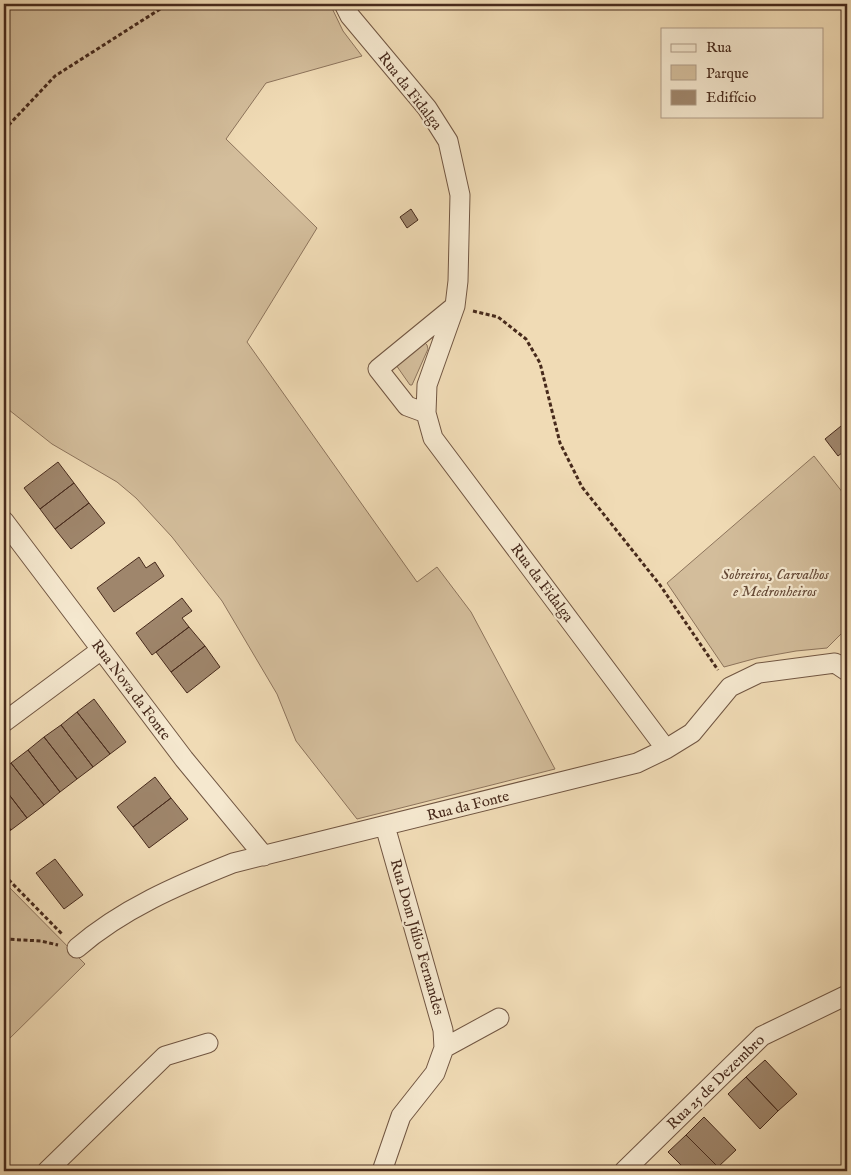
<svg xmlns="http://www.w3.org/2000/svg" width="851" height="1175" font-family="'IM FELL English',serif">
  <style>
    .green { fill: #d3bd9b; stroke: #8d745c }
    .building { fill: #9f866c; stroke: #472a1c }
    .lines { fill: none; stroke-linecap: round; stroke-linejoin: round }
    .street-casing { stroke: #715642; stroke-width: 21 }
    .path { stroke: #472a1c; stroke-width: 3; stroke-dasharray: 4 2.5; stroke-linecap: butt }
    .street { stroke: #f5e8cf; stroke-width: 19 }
    .labels { text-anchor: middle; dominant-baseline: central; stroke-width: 4.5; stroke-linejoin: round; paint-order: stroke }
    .street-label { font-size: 15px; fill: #472a1c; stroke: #f5e8cf }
    .park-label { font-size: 15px; font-style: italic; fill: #634735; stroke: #f5e8cf }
  </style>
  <rect width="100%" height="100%" fill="#f0dbb5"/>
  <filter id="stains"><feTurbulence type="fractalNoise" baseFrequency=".004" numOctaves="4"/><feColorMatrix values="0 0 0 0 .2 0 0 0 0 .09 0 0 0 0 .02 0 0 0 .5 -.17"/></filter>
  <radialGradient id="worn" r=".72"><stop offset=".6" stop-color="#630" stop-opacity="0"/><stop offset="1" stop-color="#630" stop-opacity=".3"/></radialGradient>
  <path class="green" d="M4,4H330L343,31L362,56L266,83L226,139L317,228L247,342L417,582L437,567L471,612L555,769L357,819L296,741L277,694L222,601L172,537L136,498L117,482L52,444L4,406Z
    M425,343L427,345L428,349L412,385H410L396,365Z
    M814,456L847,498V628L827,648L796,651L757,658L724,667L667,583Z
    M4,882L85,964L4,1044Z"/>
  <path class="building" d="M411,209L418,220L407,228L400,217Z
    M846,422L847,424V449L838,456L825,439Z
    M58,462L74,483L40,509L24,488Z
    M74,483L89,503L55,529L40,509Z
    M89,503L105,523L71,549L55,529Z
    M139,557L146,568L155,562L164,576L114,612L97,588Z
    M182,598L192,611L182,618L189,627L152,655L136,633Z
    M189,627L205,646L171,672L156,652Z
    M205,646L220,667L187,693L171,672Z
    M94,699L126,742L110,754L77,712Z
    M77,712L110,754L93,767L61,725Z
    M61,725L93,767L77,779L44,737Z
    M44,737L77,779L60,792L28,750Z
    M28,750L60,792L44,805L11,763Z
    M11,763L44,805L27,818L4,788V769Z
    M155,777L171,798L133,827L117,807Z
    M4,788L27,818L11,830L4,821Z
    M171,798L188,819L149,848L133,827Z
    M4,821L11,830L4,836Z
    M55,859L83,895L64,909L36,873Z
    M765,1060L797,1094L778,1111L746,1077Z
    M746,1077L778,1111L760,1129L728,1094Z
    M704,1117L736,1150L718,1167L686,1135Z
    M686,1135L718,1167L714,1171H687L668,1152Z"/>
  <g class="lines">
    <defs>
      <path id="street" d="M344,4L350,16L427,108L448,141L460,195L458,281L455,306L427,385L426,413L433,438L666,749
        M426,413L407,406L378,369L455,306
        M4,521L184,759L264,856
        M4,722L101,650
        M77,948C122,909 178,885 233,863L637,763L666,749L692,733L730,687L759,673L835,663L847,671
        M444,1048L499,1018
        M47,1171L165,1056L208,1043
        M382,1171L401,1116L435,1073L444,1048L443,1030L385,826
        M624,1171L762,1036L847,995"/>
    </defs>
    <use href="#street" class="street-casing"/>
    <path class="path" d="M4,130L55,76L168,4
      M473,311L498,317L526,339L540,363L560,443L582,487L660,585L718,670
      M4,875L62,934
      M4,939L41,941L58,945"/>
    <use href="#street" class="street"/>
  </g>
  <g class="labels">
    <g class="street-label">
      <text transform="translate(410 91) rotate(52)">Rua da Fidalga</text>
      <text transform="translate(542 583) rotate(53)">Rua da Fidalga</text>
      <text transform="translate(131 690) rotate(53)">Rua Nova da Fonte</text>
      <text transform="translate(468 806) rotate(-14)">Rua da Fonte</text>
      <text transform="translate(417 937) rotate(74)">Rua Dom Júlio Fernandes</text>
      <text transform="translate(716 1082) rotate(-44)">Rua 25 de Dezembro</text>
    </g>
    <g class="park-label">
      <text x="775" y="574">Sobreiros, Carvalhos<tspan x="775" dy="17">e Medronheiros</tspan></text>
    </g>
  </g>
  <rect width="851" height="1175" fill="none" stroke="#f0dbb5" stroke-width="20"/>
  <rect x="5" y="5" width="841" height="1165" fill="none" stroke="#472a1c" stroke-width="2.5"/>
  <rect x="10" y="10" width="831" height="1155" fill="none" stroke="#472a1c"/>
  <rect x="661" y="28" width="162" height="90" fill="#f5e8cf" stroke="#af9c87"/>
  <rect x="671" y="44" width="25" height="8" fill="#f5e8cf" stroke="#af9c87"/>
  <text x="706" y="52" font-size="15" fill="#472a1c">Rua</text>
  <rect x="671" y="65" width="25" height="15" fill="#d3bd9b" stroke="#af9c87"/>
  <text x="706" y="78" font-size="15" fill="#472a1c">Parque</text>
  <rect x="671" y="90" width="25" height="15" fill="#9f866c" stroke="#af9c87"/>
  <text x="706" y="102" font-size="15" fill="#472a1c">Edifício</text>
  <rect width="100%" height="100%" filter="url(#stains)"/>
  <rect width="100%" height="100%" fill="url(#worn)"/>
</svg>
